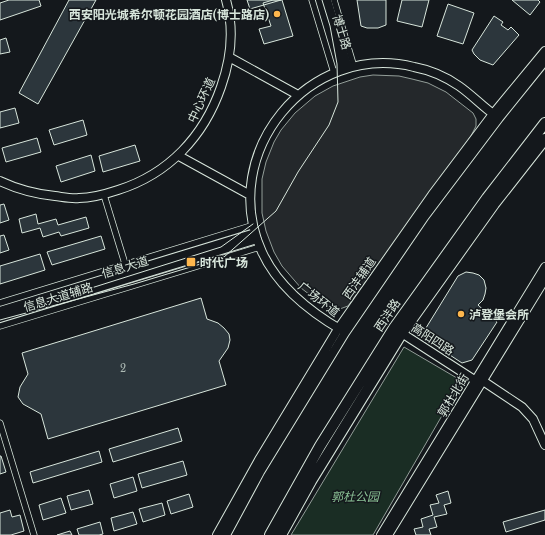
<svg xmlns="http://www.w3.org/2000/svg" width="545" height="535" font-family="'Libre Baskerville','Noto Sans SC',serif">
  <style>
    .green { fill: #1a2d24; stroke: #939e99 }
    .parking { fill: #24282b; stroke: #939e99 }
    .building { fill: #2c363c; stroke: #d8e6dc }
    .lines { fill: none; stroke-linecap: round; stroke-linejoin: round }
    .street-casing { stroke: #d8e6dc; stroke-width: 7 }
    .secondary-casing { stroke: #d8e6dc; stroke-width: 10 }
    .highway-casing { stroke: #d8e6dc; stroke-width: 12 }
    .street { stroke: #14181c; stroke-width: 5.5 }
    .secondary { stroke: #14181c; stroke-width: 8 }
    .highway { stroke: #14181c; stroke-width: 10 }
    .tram { stroke: #d8e6dc; stroke-width: 1 }
    .poi-dot { fill: #ffb74d; stroke: #14181c; stroke-width: 1.5 }
    .labels { text-anchor: middle; dominant-baseline: central; stroke-width: 3; stroke-linejoin: round; paint-order: stroke }
    .number-label { font-size: 10px; fill: #adbab4 }
    .poi-label { font-size: 12px; font-weight: bold; fill: #d8e6dc; stroke: #14181c; text-anchor: start }
    .street-label { font-size: 12px; fill: #d8e6dc; stroke: #14181c }
    .park-label { font-size: 12px; font-style: italic; fill: #8ac095; stroke: #14181c }
  </style>
  <rect width="100%" height="100%" fill="#14181c"/>
  <path class="green" d="M404,347L462,381L373,535H291Z"/>
  <path class="parking" d="M373,75L399,76L412,79L428,83L446,92L473,113L476,119V126L471,136L348,306L337,310L327,308L301,288L282,266L274,252L266,231L262,213V179L266,162L274,142L281,130L295,113L315,96L333,86L360,77Z"/>
  <path class="building" d="M9,0H39L41,6L0,20V3Z
    M69,0H96L38,104L19,93Z
    M247,0H281L250,9Z
    M273,0H282L293,36L264,44L259,29L271,26L263,3Z
    M357,0H386V25L378,28H367L361,26Z
    M402,0H429L422,27L397,21Z
    M512,0H538L540,2L530,15Z
    M448,4L474,13L463,44L437,36Z
    M494,16L503,22L501,25L508,30L511,27L519,35L493,65L480,60L474,54L472,50Z
    M6,38L10,52L0,54V40Z
    M15,108L19,123L0,128V112Z
    M83,120L87,135L54,145L49,130Z
    M37,138L41,152L6,162L2,148Z
    M135,145L140,161L103,172L99,156Z
    M91,155L95,171L61,182L56,166Z
    M4,204L9,220L0,223V205Z
    M36,214L38,224L56,219L58,225L86,217L89,228L61,236L59,232L43,237L40,228L22,233L19,219Z
    M4,235L9,250L0,253V236Z
    M101,236L105,249L52,265L47,252Z
    M40,254L45,270L0,284V266Z
    M466,272L473,273L479,275L484,280L486,288L485,294L483,300L478,305L497,322L472,360L462,363L421,336L458,276Z
    M201,298L207,319L218,323L224,328L229,334L230,340L228,348L219,361L226,385L48,439L41,414L23,404L18,397L20,387L28,374L22,353Z
    M178,428L182,441L113,462L109,449Z
    M99,451L102,462L33,483L30,472Z
    M0,456H1L6,472L0,474Z
    M183,461L187,475L142,488L138,474Z
    M133,477L137,491L114,498L110,484Z
    M89,490L93,504L71,510L67,496Z
    M448,491L451,503L444,505L447,514L434,517L437,527L429,529L431,535H416L414,529L423,527L421,519L433,515L430,505L439,503L436,495Z
    M189,494L193,507L171,514L167,501Z
    M61,498L66,513L43,520L39,505Z
    M162,503L165,515L143,522L139,509Z
    M10,510L12,517L20,515L24,531L11,535H0V513Z
    M545,510V520L506,532L503,522Z
    M133,512L137,524L114,531L111,518Z
    M100,522L103,534L99,535H79L77,529Z
    M70,531L72,535H57Z"/>
  <g class="lines">
    <defs>
      <path id="street" d="M312,0L334,73
        M334,0L354,67
        M104,195L126,267
        M0,303L254,225
        M0,326L260,247
        M0,423L34,535"/>
      <path id="secondary" d="M320,0L341,70
        M327,0L348,68
        M229,57L298,95
        M179,156L250,195
        M0,181C17,189 36,194 55,196C63,197 72,199 79,198C92,198 106,194 118,190C169,174 204,136 221,87C231,59 234,28 226,0
        M0,311L255,233
        M0,318L257,239
        M397,330L476,381H483L522,407L533,419L545,445
        M343,331C310,312 278,287 262,252C217,153 309,41 414,67C430,70 446,77 459,86C472,95 483,107 496,116
        M217,535L260,458L338,329L432,195L493,114L545,51
        M226,535L260,472L345,333L425,216L499,118L545,61
        M381,535L545,267
        M388,535L545,279"/>
      <path id="highway" d="M270,535L320,446L394,328L487,198L545,123
        M281,535L311,481L402,333L494,204L545,139"/>
    </defs>
    <use href="#street" class="street-casing"/>
    <use href="#secondary" class="secondary-casing"/>
    <use href="#highway" class="highway-casing"/>
    <use href="#street" class="street"/>
    <use href="#secondary" class="secondary"/>
    <use href="#highway" class="highway"/>
    <path class="tram" d="M47,302L221,247L253,224
      M0,320L134,284L224,257L276,211L298,172L329,125L338,102L337,64L330,26L322,0"/>
  </g>
  <g class="poi-dot">
    <circle cx="277" cy="14" r="4"/>
    <rect x="186" y="257" width="10" height="10" rx="2"/>
    <circle cx="461" cy="314" r="4"/>
  </g>
  <g class="labels">
    <g class="number-label">
      <text x="123" y="368">2</text>
    </g>
    <g class="poi-label">
      <text x="269" y="14" text-anchor="end">西安阳光城希尔顿花园酒店(博士路店)</text>
      <text x="200" y="262">时代广场</text>
      <text x="469" y="314">泸登堡会所</text>
    </g>
    <g class="street-label">
      <text transform="translate(342 32) rotate(73)">博士路</text>
      <text transform="translate(201 100) rotate(-65)">中心环道</text>
      <text transform="translate(125 267) rotate(-17)">信息大道</text>
      <text transform="translate(359 278) rotate(-55)">西沣辅道</text>
      <text transform="translate(58 297) rotate(-17)">信息大道辅路</text>
      <text transform="translate(319 299) rotate(38)">广场环道</text>
      <text transform="translate(387 315) rotate(-56)">西沣路</text>
      <text transform="translate(433 339) rotate(33)">高阳四路</text>
      <text transform="translate(453 395) rotate(-59)">郭杜北街</text>
    </g>
    <g class="park-label">
      <text x="355" y="496">郭杜公园</text>
    </g>
  </g>
</svg>
